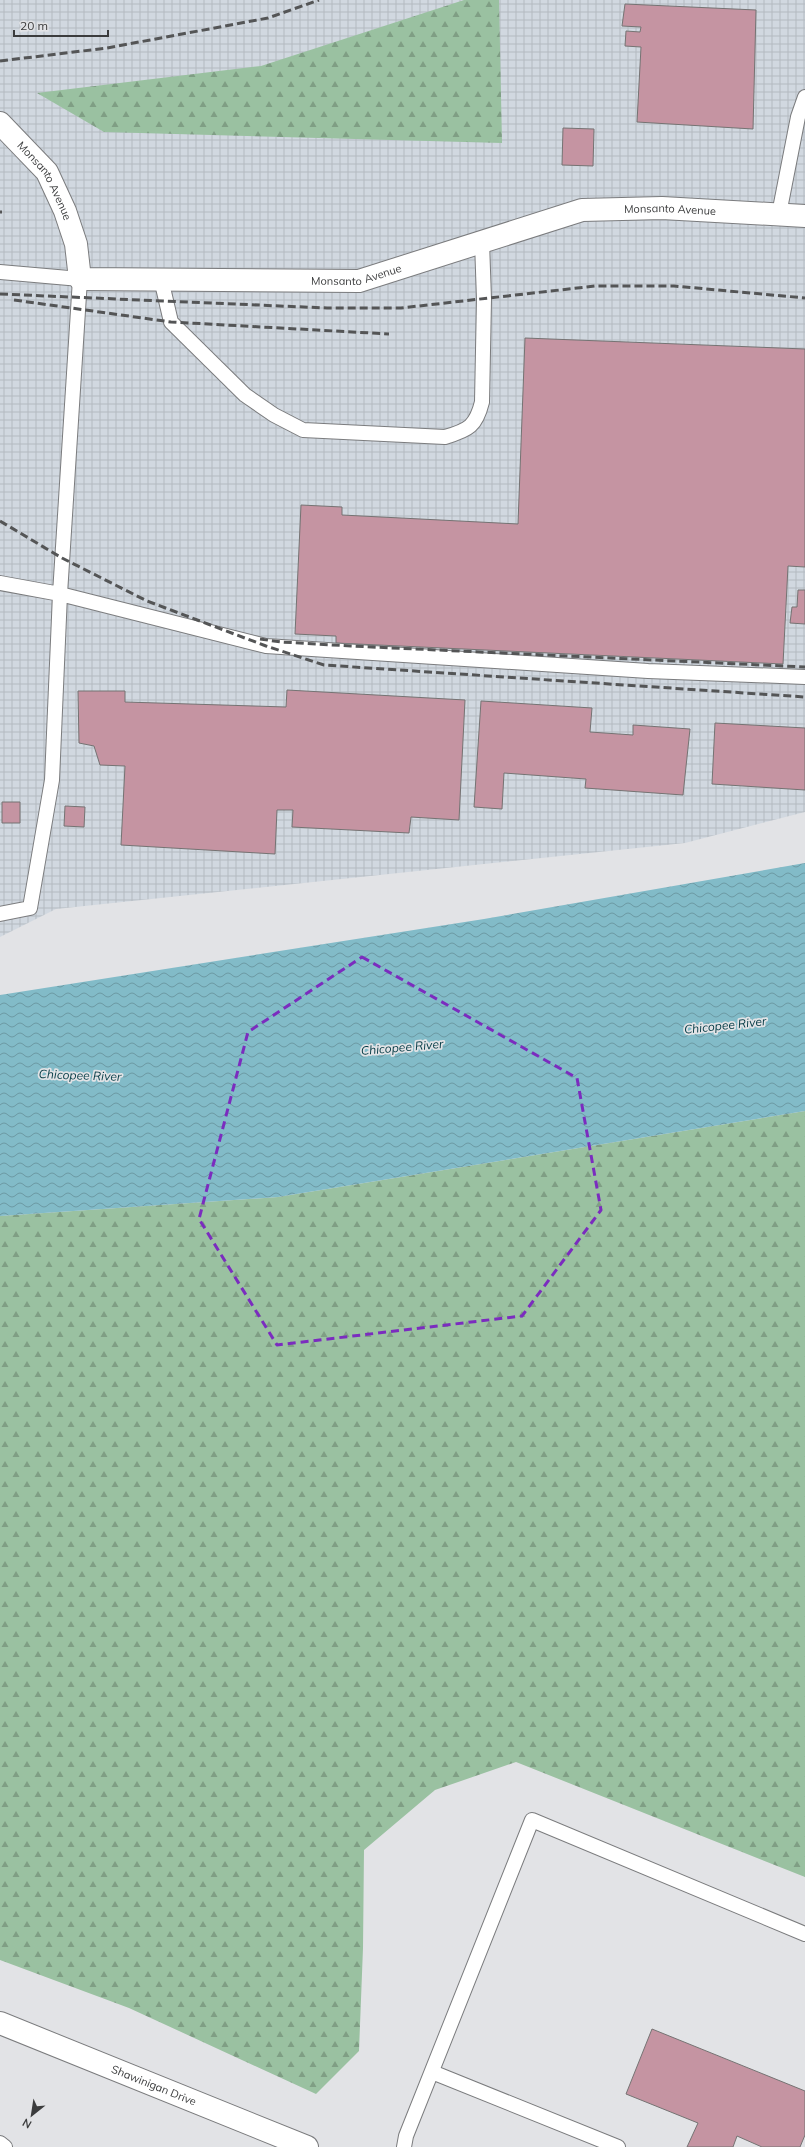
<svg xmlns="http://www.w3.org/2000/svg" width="805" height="2147" font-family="Mulish,sans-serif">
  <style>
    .industrial { fill: url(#industrial-grid) }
    .forest { fill: url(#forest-firs) }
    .water { fill: url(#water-waves) }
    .building { fill: #c594a2; stroke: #757373 }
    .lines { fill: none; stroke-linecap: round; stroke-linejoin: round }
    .lane-casing { stroke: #7b7c7e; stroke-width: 16 }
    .street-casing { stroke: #7b7c7e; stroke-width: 24 }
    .secondary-casing { stroke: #7b7c7e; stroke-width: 24 }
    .lane { stroke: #fff; stroke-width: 14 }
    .street { stroke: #fff; stroke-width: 22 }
    .secondary { stroke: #fff; stroke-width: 22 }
    .rail { stroke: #545556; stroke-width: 3; stroke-dasharray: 8 4; stroke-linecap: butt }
    .marked { fill: none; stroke: #7b2cbf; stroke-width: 3; stroke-dasharray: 8 5; stroke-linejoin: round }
    .labels { text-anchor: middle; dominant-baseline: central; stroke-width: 3.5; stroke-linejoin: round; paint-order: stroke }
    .street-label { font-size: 11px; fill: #3b3c3d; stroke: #e2e3e6 }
    .water-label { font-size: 12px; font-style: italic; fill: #043b45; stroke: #e2e3e6 }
  </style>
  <defs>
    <pattern id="industrial-grid" width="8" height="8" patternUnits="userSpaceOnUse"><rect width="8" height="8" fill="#d1d8e0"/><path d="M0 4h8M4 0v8" fill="none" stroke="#b4bac1"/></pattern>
    <pattern id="forest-firs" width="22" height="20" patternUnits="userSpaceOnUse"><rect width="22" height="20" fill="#9ac1a1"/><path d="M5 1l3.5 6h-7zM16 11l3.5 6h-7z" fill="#7f9e84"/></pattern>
    <pattern id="water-waves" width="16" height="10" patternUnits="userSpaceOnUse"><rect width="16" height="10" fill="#82bbc8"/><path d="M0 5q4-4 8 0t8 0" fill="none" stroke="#6c99a4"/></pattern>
  </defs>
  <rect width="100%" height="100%" fill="#e2e3e6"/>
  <path class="industrial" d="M0,0H805V812L685,843L56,909L0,937Z"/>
  <path class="forest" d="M464,0H499L502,143L104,132L37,93L261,66Z
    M805,1111V1877L516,1762L435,1790L364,1850L363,1948L359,2051L316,2094L129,2008L0,1960V1216L278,1197Z"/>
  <path class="water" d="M805,863V1111L278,1197L0,1216V995L484,919Z"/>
  <path class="building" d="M625,4L756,10L753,129L637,122L641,47L625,46L626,31L640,32L641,27L622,26Z
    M563,128L594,129L593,166L562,165Z
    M525,338L805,349V567L788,566L783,664L336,643V636L295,634L301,505L342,507V515L518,524Z
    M798,590H805V624L790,623L792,607H797Z
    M287,690L465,700L459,820L411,817L409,833L292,827L293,810H277L275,854L121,845L125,766L100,765L94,746L79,743L78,691H125V702L286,707Z
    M481,701L592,708L590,732L633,735V725L690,729L683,795L585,788L586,779L504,773L502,809L474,807Z
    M715,723L805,728V790L712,784Z
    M2,802H20V823H2Z
    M65,806L85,807L84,827L64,826Z
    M652,2029L805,2091V2135L800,2147H762L737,2136L733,2147H687L698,2123L626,2094Z"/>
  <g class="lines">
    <defs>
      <path id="lane" d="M779,214L798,117L805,97
        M0,272L80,279L60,594L52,780L30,908L0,914
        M161,279L171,322L245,395L274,415L303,430L445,437C469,430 476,426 482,402L484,299L482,242
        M0,583L60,594L266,646L648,671L805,677
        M432,2072L618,2147
        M0,2143L5,2147
        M404,2147L406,2136L532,1820L805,1934"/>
      <g id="street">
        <path id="s1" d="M0,123L47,172L65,211L76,244L80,279L359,281L582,210L662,208L805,216"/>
      </g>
      <g id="secondary">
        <path id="s2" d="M0,2023L307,2147"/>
      </g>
    </defs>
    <use href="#lane" class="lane-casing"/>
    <use href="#street" class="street-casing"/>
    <use href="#secondary" class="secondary-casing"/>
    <use href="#lane" class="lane"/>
    <use href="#street" class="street"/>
    <use href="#secondary" class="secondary"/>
    <path class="rail" d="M0,61L107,48L268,18L319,0
      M0,212H2
      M0,294L327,308H401L595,286H674L805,298
      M14,300L171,322L389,334
      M0,521L62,558L147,601L266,646L324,665L805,697
      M260,639L281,642L351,646L805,667"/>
  </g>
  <path class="marked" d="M362,957L577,1078L601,1210L522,1316L277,1345L199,1219L248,1032Z"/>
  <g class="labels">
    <g class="street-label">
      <text stroke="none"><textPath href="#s1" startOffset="74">Monsanto Avenue</textPath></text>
      <text stroke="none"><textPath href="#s1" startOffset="782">Monsanto Avenue</textPath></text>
      <text stroke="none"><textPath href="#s1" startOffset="458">Monsanto Avenue</textPath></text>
      <text stroke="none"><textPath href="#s2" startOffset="166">Shawinigan Drive</textPath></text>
    </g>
    <g class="water-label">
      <text transform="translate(725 1025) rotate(-6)">Chicopee River</text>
      <text transform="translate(402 1047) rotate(-5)">Chicopee River</text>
      <text transform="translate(80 1075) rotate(2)">Chicopee River</text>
    </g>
  </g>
  <g transform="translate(32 2115) rotate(210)" stroke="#e2e3e6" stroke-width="3" paint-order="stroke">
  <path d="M0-3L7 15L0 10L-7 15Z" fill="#3b3c3d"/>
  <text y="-6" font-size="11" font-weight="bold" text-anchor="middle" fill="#3b3c3d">N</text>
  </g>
  <path d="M14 30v6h94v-6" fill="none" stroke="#3b3c3d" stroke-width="2"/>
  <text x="20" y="30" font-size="12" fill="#3b3c3d" stroke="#e2e3e6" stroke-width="3" paint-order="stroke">20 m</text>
</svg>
